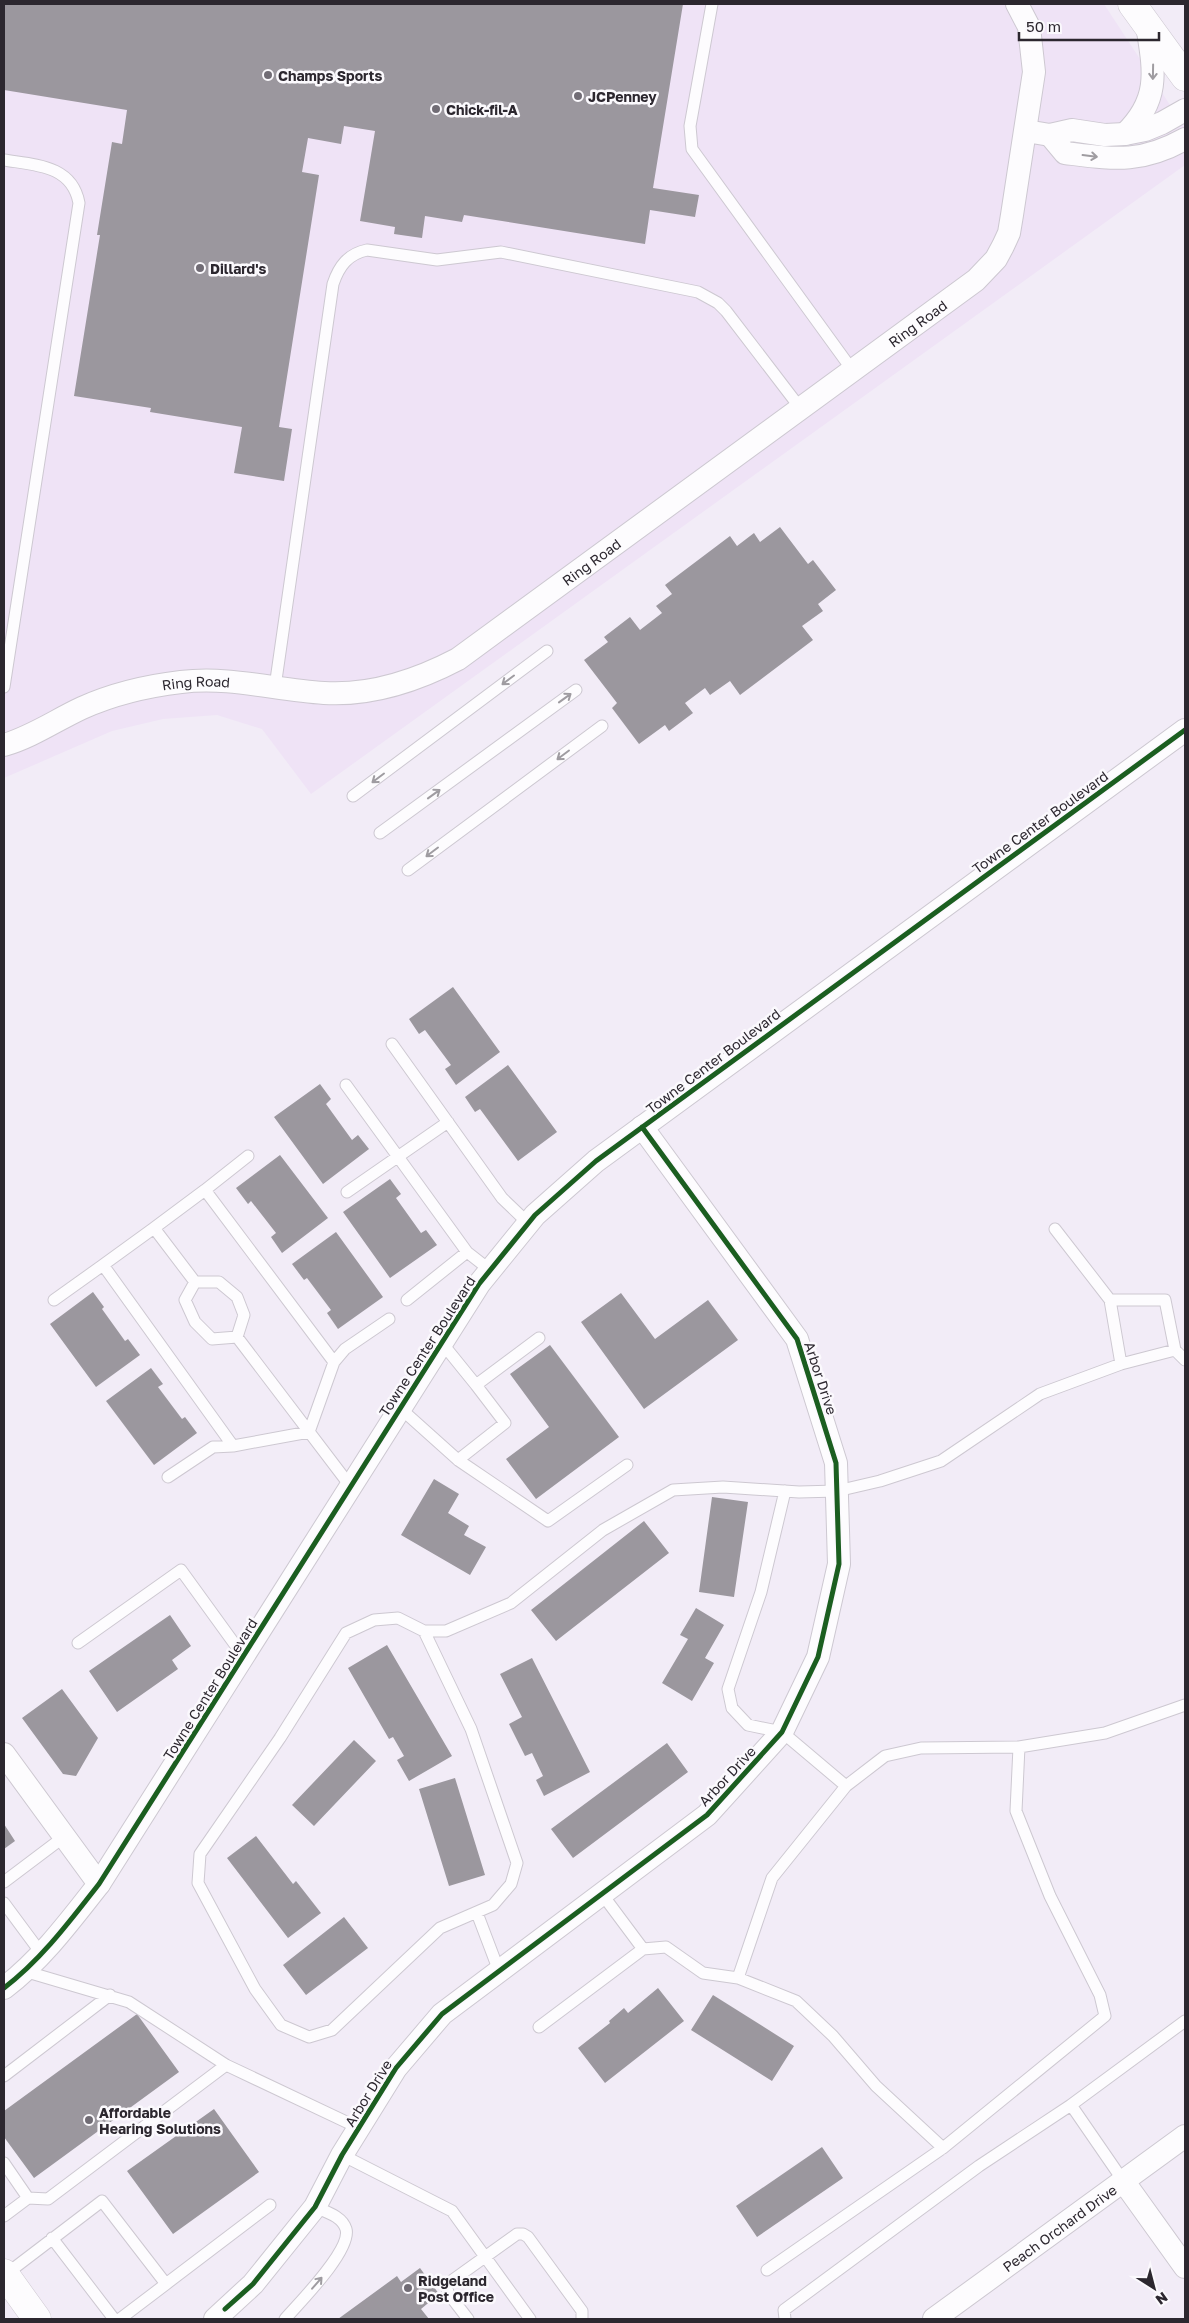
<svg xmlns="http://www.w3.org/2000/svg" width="1189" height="2323" font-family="'Golos Text',sans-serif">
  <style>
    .built { fill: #efe3f6 }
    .building { fill: #9b979e }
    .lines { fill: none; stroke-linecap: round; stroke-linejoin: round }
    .lane-casing { stroke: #cdc8d1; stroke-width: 13 }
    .street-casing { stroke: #cdc8d1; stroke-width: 24 }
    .secondary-casing { stroke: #cdc8d1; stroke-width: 29 }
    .lane { stroke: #fdfcfe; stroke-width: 11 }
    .street { stroke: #fdfcfe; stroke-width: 22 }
    .secondary { stroke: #fdfcfe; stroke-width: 28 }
    .cycleway-casing { stroke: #fbf9fd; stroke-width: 8 }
    .cycleway { stroke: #1b5e20; stroke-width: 5 }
    .oneway { stroke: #9f9ca1 }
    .poi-dot { fill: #716c75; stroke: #fbf9fd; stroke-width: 2 }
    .labels { text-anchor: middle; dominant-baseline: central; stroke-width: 5; stroke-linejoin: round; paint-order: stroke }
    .poi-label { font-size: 14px; font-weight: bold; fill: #2c272f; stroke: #fbf9fd; text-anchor: start }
    .street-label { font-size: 14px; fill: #2c272f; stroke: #fbf9fd }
  </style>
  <rect width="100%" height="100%" fill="#f2ecf7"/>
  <path class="built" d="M4,4H1104L1185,128V165L311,794L262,729L217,715L163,719L112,731L4,778Z"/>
  <path class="building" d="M4,4H683L653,188L699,195L695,217L650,210L645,244L464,215L462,222L425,216L422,238L394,234L395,227L360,221L375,131L344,126L341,144L308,138L302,172L319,175L279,427L292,429L284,481L234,473L242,427L150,412L151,408L74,396L100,235H97L112,142L122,144L127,110L4,90Z
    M780,527L808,564L813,560L836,590L818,604L823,611L802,626L813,640L740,695L730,681L710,695L705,688L685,703L693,713L669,731L665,725L639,744L612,708L617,703L584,660L608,642L604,637L630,617L640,630L662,613L656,606L672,594L665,585L730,536L737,546L754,533L760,542Z
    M453,987L500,1052L456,1085L445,1069L451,1065L425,1030L419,1034L409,1019Z
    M508,1065L557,1132L518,1161L480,1109L475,1112L465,1097Z
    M320,1084L331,1099L326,1104L352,1140L358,1135L369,1149L323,1184L274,1117Z
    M280,1155L328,1218L282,1253L271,1237L276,1233L251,1201L248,1204L236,1188Z
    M390,1179L401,1194L396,1198L421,1233L426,1230L437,1245L390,1278L343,1212Z
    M336,1232L383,1297L338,1329L327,1313L331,1310L307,1278L304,1280L292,1264Z
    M93,1292L104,1307L102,1309L125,1341L128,1339L140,1355L96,1387L50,1324Z
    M621,1293L655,1339L708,1300L738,1340L644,1409L581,1322Z
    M550,1345L619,1437L536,1499L506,1459L549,1427L510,1374Z
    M151,1368L163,1384L158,1387L182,1419L185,1417L197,1433L154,1465L106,1401Z
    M434,1479L459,1494L448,1513L469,1526L464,1535L486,1547L470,1575L401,1535Z
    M712,1497L748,1502L734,1597L699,1592Z
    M644,1521L669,1553L556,1641L531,1610Z
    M696,1608L724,1625L705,1658L714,1663L692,1701L662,1683L688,1639L680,1635Z
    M170,1615L191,1646L172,1660L178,1669L117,1712L89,1671Z
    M387,1645L452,1756L409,1781L397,1760L404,1756L393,1737L389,1739L348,1668Z
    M532,1658L590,1772L544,1796L536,1780L543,1776L532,1753L525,1756L509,1724L522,1717L500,1674Z
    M62,1689L98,1738L76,1776L63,1774L22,1718Z
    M354,1740L376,1761L314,1826L292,1805Z
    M667,1743L688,1772L573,1858L551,1829Z
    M455,1778L485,1875L449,1886L419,1789Z
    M4,1824L15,1841L4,1849Z
    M256,1836L293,1884L296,1881L321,1913L288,1938L227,1858Z
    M344,1917L368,1948L306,1995L283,1965Z
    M658,1988L684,2021L605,2083L578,2048L610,2023L609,2021L624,2008L628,2013Z
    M713,1995L794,2046L772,2081L691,2030Z
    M137,2014L179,2072L34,2178L4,2137V2111Z
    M214,2109L259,2172L173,2234L127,2171Z
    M822,2147L843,2178L757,2237L736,2206Z
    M420,2268L439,2294L421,2309L429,2319H338L397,2276L401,2282Z"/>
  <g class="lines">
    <defs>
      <path id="lane" d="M712,4L690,126L692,149L853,371
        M4,160C35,165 72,165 79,203L4,687
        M275,687L333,284C339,266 348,254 367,250L437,260L501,252L698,292L718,303L726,311L801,409
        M353,796L547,651
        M380,833L576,690
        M408,870L602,726
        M392,1044L502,1198L528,1223
        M346,1085L467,1252L490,1270
        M205,1190L248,1156
        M347,1192L448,1122
        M154,1228L103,1265L233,1446
        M1055,1229L1110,1300
        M195,1282H219L237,1297L244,1315L237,1337
        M54,1300L103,1265
        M407,1300L467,1252
        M442,1343L476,1385L539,1338
        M1121,1364L1110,1300H1165L1175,1350
        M400,1408L458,1460L548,1521L627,1465
        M458,1460L505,1423L476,1385
        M168,1477L213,1447L233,1446L309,1432L334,1362
        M351,1487L237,1337L212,1339L195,1322L185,1300L195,1282L154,1228L205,1190L334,1362L345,1349L389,1319
        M785,1491L761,1592L728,1689L732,1708L748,1725L782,1732L846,1786
        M424,1631L471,1729L517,1863L511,1884L493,1905L440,1928L332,2030L309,2037L281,2025L255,1989L198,1883L200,1854L280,1738L346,1633L374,1620L398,1618L424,1631H446L511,1603L603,1530L673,1490L723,1487L799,1492L837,1491L880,1481L941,1461L1040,1394L1121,1364L1175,1350L1185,1360
        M78,1643L181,1570L244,1657
        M4,1882L65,1836
        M602,1894L643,1949
        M4,1903L41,1953
        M477,1913L499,1971
        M24,1971L129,2002L226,2065L359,2128
        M738,1978L772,1878L846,1786L885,1756L921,1748L1019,1747L1105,1733L1185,1705
        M539,2027L643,1949L666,1947L703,1973L738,1978L796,2001L833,2036L876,2086L943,2148
        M4,2076L110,1995
        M342,2155L452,2211L530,2319
        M4,2163L28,2198L48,2199L226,2065
        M1124,2182L1071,2105L1185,2021
        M4,2216L28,2198
        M52,2238L114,2319
        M767,2270L943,2148L1105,2016L1100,1995L1050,1896L1016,1811L1019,1747
        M5,2275L102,2201L166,2284L120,2319
        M166,2284L270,2205
        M285,2319C299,2303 352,2250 346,2229C342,2216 326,2212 315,2207
        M468,2319L448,2293L447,2287L450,2282L517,2234H523L528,2237L582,2311V2319
        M785,2319L784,2310L979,2166L1071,2105"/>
      <g id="street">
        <path d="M1026,131L1050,135L1072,130L1105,135L1125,134L1145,130L1162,123L1185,110"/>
        <path d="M1125,134C1161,99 1154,70 1147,25"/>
        <path d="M1050,135L1065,153C1114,159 1140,164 1185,139"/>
        <path id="s1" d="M4,745C32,737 56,720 82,708C113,694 147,686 181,682C230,676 275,690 324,693C372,696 416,681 458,659L976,280L996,259L1003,246L1009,233L1012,215L1034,72L1029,27L1017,4"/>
        <path d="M4,1754L99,1884"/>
        <path d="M4,1988C41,1960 70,1921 99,1884L479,1284L535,1215L596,1161L1185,730"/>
        <path d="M1124,2182L1185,2267"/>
        <path d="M215,2319L253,2284L315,2207L342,2155L396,2068L442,2014L707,1815L782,1732L818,1657L839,1564L836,1463L797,1339L642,1127"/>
        <path id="s2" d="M934,2319L1185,2136"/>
      </g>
      <path id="secondary" d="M1132,4L1185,77
        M4,2273L37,2319"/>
    </defs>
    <use href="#lane" class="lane-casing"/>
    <use href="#street" class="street-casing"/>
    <use href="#secondary" class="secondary-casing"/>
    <use href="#lane" class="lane"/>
    <use href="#street" class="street"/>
    <use href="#secondary" class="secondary"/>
    <defs>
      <path id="cycleway" d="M4,1988C41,1960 70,1921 99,1884L479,1284L535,1215L596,1161L1185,730
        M225,2309L253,2284L315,2207L342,2155L396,2068L442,2014L707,1815L782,1732L818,1657L839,1564L836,1463L797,1339L642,1127"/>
    </defs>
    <use href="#cycleway" class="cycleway-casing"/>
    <use href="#cycleway" class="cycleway"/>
  </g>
  <defs><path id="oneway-shaft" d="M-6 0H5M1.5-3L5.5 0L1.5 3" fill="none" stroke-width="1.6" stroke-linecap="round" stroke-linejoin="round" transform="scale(1.25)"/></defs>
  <g class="oneway">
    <use href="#oneway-shaft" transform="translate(1153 72) rotate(91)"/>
    <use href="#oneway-shaft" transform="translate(1090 156) rotate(7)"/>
    <use href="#oneway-shaft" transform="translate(508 680) rotate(143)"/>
    <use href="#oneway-shaft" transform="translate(565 698) rotate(-36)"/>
    <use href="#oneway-shaft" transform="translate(563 755) rotate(143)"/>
    <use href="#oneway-shaft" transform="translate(378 778) rotate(143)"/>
    <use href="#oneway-shaft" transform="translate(434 794) rotate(-36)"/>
    <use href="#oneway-shaft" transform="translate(432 852) rotate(143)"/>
    <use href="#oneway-shaft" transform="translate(317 2283) rotate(-49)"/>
  </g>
  <g class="poi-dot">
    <circle cx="268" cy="75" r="5"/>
    <circle cx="578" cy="96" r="5"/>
    <circle cx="436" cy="109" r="5"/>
    <circle cx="200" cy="268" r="5"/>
    <circle cx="89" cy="2120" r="5"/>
    <circle cx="408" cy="2288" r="5"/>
  </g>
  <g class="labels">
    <g class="poi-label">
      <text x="278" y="75">Champs Sports</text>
      <text x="588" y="96">JCPenney</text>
      <text x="446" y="109">Chick-fil-A</text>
      <text x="210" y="268">Dillard's</text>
      <text x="99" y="2112">Affordable<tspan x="99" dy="16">Hearing Solutions</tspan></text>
      <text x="418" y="2280">Ridgeland<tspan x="418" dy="16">Post Office</tspan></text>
    </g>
    <g class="street-label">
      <text stroke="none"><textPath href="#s1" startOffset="1042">Ring Road</textPath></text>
      <text stroke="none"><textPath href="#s1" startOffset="638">Ring Road</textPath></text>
      <text stroke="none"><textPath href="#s1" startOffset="204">Ring Road</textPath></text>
      <text transform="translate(1040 822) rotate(-36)">Towne Center Boulevard</text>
      <text transform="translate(713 1061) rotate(-37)">Towne Center Boulevard</text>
      <text transform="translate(427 1346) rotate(-57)">Towne Center Boulevard</text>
      <text transform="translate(821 1378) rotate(72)">Arbor Drive</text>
      <text transform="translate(210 1689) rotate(-58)">Towne Center Boulevard</text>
      <text transform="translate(727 1776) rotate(-47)">Arbor Drive</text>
      <text transform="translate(368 2093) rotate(-58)">Arbor Drive</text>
      <text stroke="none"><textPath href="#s2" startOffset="155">Peach Orchard Drive</textPath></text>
    </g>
  </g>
  <rect width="1189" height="2323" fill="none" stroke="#2c272f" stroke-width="10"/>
  <g transform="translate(1154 2288) rotate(144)" stroke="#fbf9fd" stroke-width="4" paint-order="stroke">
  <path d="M0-4L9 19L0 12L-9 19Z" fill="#2c272f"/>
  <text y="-8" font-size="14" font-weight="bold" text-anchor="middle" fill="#2c272f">N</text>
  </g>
  <path d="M1019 32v8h140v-8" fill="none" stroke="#2c272f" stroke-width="2.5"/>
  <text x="1026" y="32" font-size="15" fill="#2c272f" stroke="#fbf9fd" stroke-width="4" paint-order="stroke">50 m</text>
</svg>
